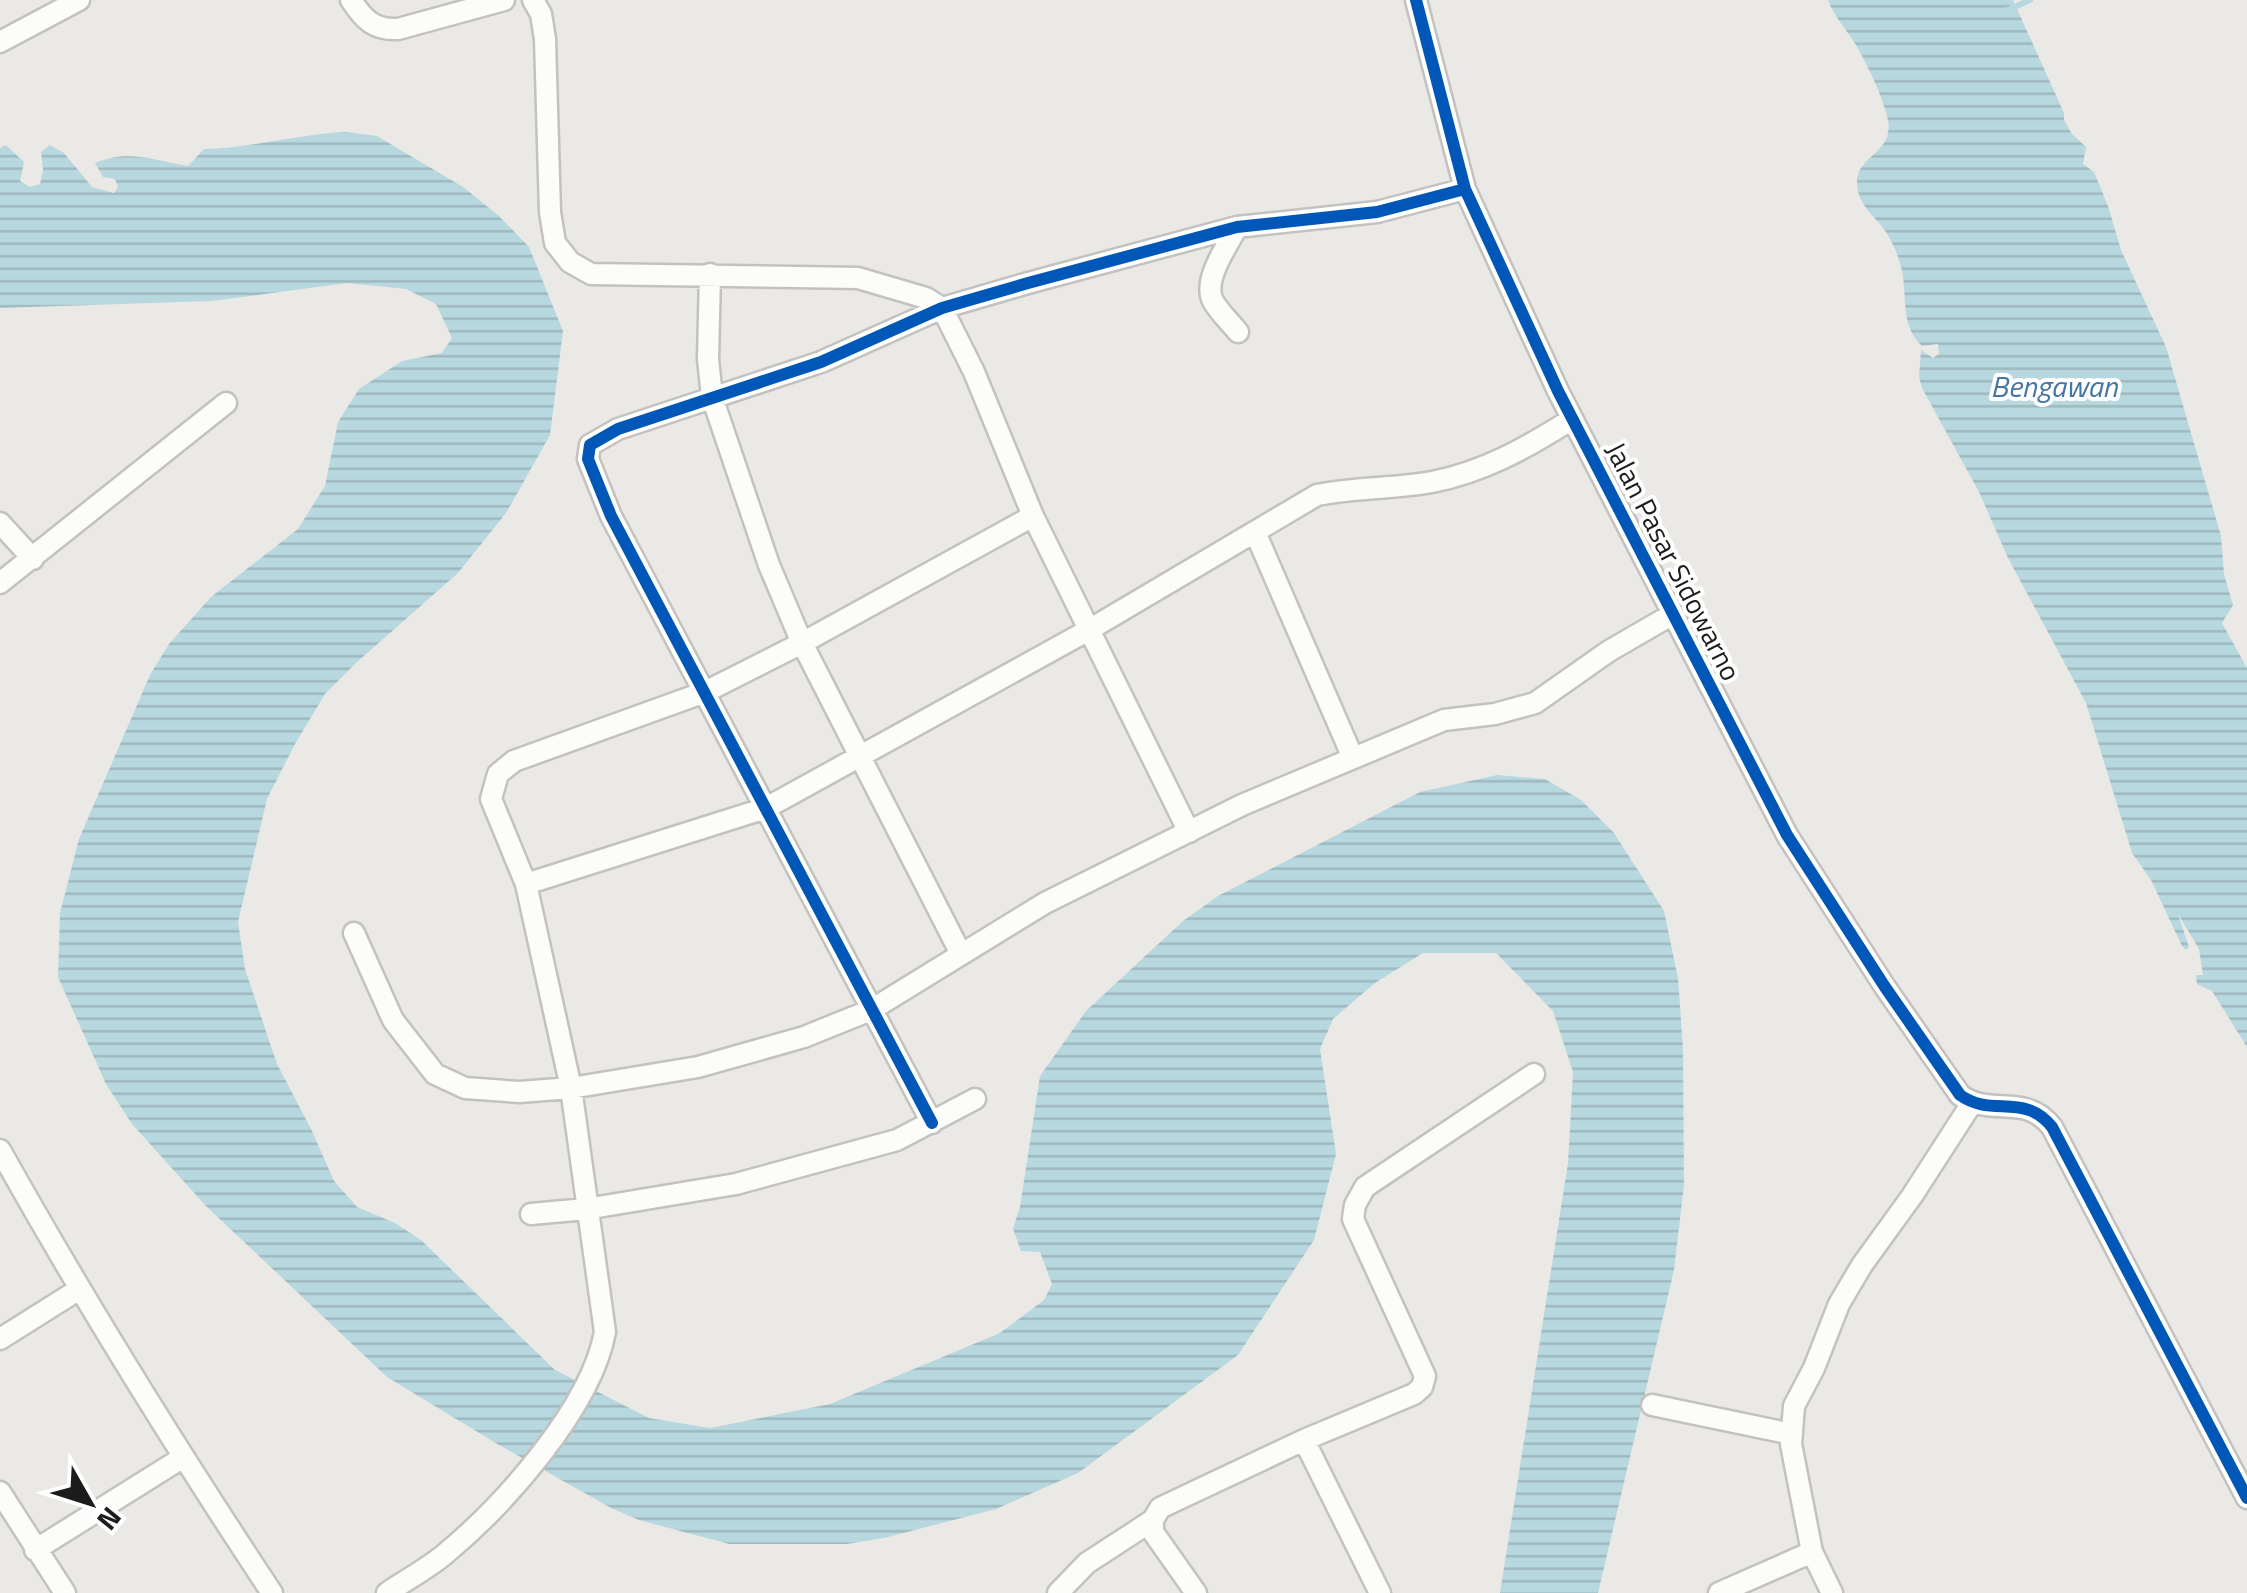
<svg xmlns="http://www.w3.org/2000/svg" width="2247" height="1593" font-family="'Titillium Web',sans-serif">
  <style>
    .water { fill: url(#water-rules) }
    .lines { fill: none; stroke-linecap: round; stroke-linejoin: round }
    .stream { stroke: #b8d8df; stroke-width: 6 }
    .minor-casing { stroke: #c3c2c1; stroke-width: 25 }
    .minor { stroke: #fcfcfb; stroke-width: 20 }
    .cycleway-casing { stroke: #fff; stroke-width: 19 }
    .cycleway { stroke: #0057b8; stroke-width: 12 }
    .labels { text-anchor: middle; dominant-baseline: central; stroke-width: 8; stroke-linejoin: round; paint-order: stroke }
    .street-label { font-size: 28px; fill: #1c1c1c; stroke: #fff }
    .water-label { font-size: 30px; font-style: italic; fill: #4676a4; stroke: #fff }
  </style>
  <defs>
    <pattern id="water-rules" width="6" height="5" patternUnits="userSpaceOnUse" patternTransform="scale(2.5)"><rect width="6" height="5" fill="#b8d8df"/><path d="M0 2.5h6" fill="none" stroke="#9eb9bf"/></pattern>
  </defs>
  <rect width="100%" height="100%" fill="#ebe9e5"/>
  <path class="water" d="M1828,0H2013L2064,113V120L2072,134L2086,147L2083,164L2094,172L2108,206L2121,250L2166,347L2221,536L2224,574L2233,605L2222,623L2247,668V1047L2212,991L2197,984L2196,975H2203L2199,949L2178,914L2189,947L2186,950L2182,946L2151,880L2132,853L2086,703L2008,558L1979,492L1922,388L1919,377L1921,350L1933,358L1939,354L1938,344L1922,346C1897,323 1910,290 1899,260C1896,251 1892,241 1886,232C1874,214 1857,206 1857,181C1858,154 1897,153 1887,116C1881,93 1868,66 1856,45C1847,30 1834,17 1828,0Z
    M346,132L377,136L463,187L498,215L529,247L563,331L550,435L506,513L458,573L357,662L325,694L295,744L267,799L238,922L245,969L277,1064L311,1129L334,1181L357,1207L395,1223L421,1240L555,1370L649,1418L710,1428L830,1404L1000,1333L1044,1300L1052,1284L1040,1252L1021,1251L1013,1229L1020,1207L1040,1076L1086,1011L1183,921L1218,896L1420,792L1497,775L1545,779L1581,800L1614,833L1664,911L1678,978L1683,1049L1684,1185L1674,1270L1598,1593H1500L1568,1163L1573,1072L1553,1011L1496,953H1423L1375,983L1333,1019L1320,1049L1336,1154L1314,1240L1238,1355L1078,1473L996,1509L884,1538L847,1544H729L639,1520L613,1509L499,1445L387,1377L206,1206L132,1124L106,1084L58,977L60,913L79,839L150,675L169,644L211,597L298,529L325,486L338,422L359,389L402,361L442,353L452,338L436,304L406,289L347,283L212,301L0,308V148L6,145L24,162L20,181L30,187L40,184L43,169L41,152L50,145L64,153L92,187L114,193L118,187L115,179L103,177L95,163C128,149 154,160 188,166L204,149C252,148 298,134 346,132Z"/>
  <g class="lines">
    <path class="stream" d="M2008,10L2030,0"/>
    <defs>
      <path id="minor" d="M351,0C364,20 374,30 398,29L504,0
        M533,0L541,14L545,39L550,212L555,243L570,262L591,274L858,278L926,298L942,308L974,372L1033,516L1189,832
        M1416,0L1465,189L1558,391L1787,835L1885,987L1960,1095C1992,1118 2024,1092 2052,1127L2247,1498
        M0,42L79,0
        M1237,227C1228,245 1202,280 1213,301C1219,312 1230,322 1238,332
        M710,274L708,359L712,397L769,565L802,643L961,954
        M0,523L33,559
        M1255,532L1353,758
        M0,583L226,403
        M526,884L766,808L1087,631L1317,495C1355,487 1394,489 1432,482C1484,472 1528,447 1572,419
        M354,933L393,1020L435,1074L465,1088L519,1092L571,1088L698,1067L804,1037L871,1010L1045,903L1242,805L1444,720L1495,714L1535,703L1609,651L1673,614
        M932,1123L611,516L588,459L590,445L618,429L821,362L942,308L1028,283L1237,227L1377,212L1465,189
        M0,1150C85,1302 176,1448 272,1593
        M531,1214L586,1209L736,1184L897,1140L975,1099
        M0,1339L78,1290
        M1652,1405L1792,1434
        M1304,1440L1380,1593
        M0,1492L65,1593
        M35,1550L182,1458
        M387,1593C406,1580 427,1569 445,1554C504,1505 591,1408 605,1332L571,1088L526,884L491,799L498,774L514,761L705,692L802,643L1033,516
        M1058,1593L1087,1563L1153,1520
        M1196,1593L1153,1532V1520L1160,1508L1304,1440L1414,1394L1422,1387L1425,1376L1353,1219L1355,1205L1365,1187L1534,1074
        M1719,1593L1812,1552
        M1832,1593L1812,1552L1791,1444L1794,1406L1814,1368L1839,1304L1862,1265L1912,1196L1972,1103"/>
    </defs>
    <use href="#minor" class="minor-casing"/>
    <use href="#minor" class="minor"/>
    <defs>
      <path id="cycleway" d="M1416,0L1465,189L1558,391L1787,835L1885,987L1960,1095C1992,1118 2024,1092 2052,1127L2247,1498
        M932,1123L611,516L588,459L590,445L618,429L821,362L942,308L1028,283L1237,227L1377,212L1465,189"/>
    </defs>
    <use href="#cycleway" class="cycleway-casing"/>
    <use href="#cycleway" class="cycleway"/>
  </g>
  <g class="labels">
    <g class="street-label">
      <text transform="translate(1674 561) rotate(63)">Jalan Pasar Sidowarno</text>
    </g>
    <g class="water-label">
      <text x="2054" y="386">Bengawan</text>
    </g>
  </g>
  <g transform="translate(90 1503) rotate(129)" stroke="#ffffff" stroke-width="8" paint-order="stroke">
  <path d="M0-8L18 38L0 25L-18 38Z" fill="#1c1c1c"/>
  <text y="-15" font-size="28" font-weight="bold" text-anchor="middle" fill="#1c1c1c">N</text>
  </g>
</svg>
